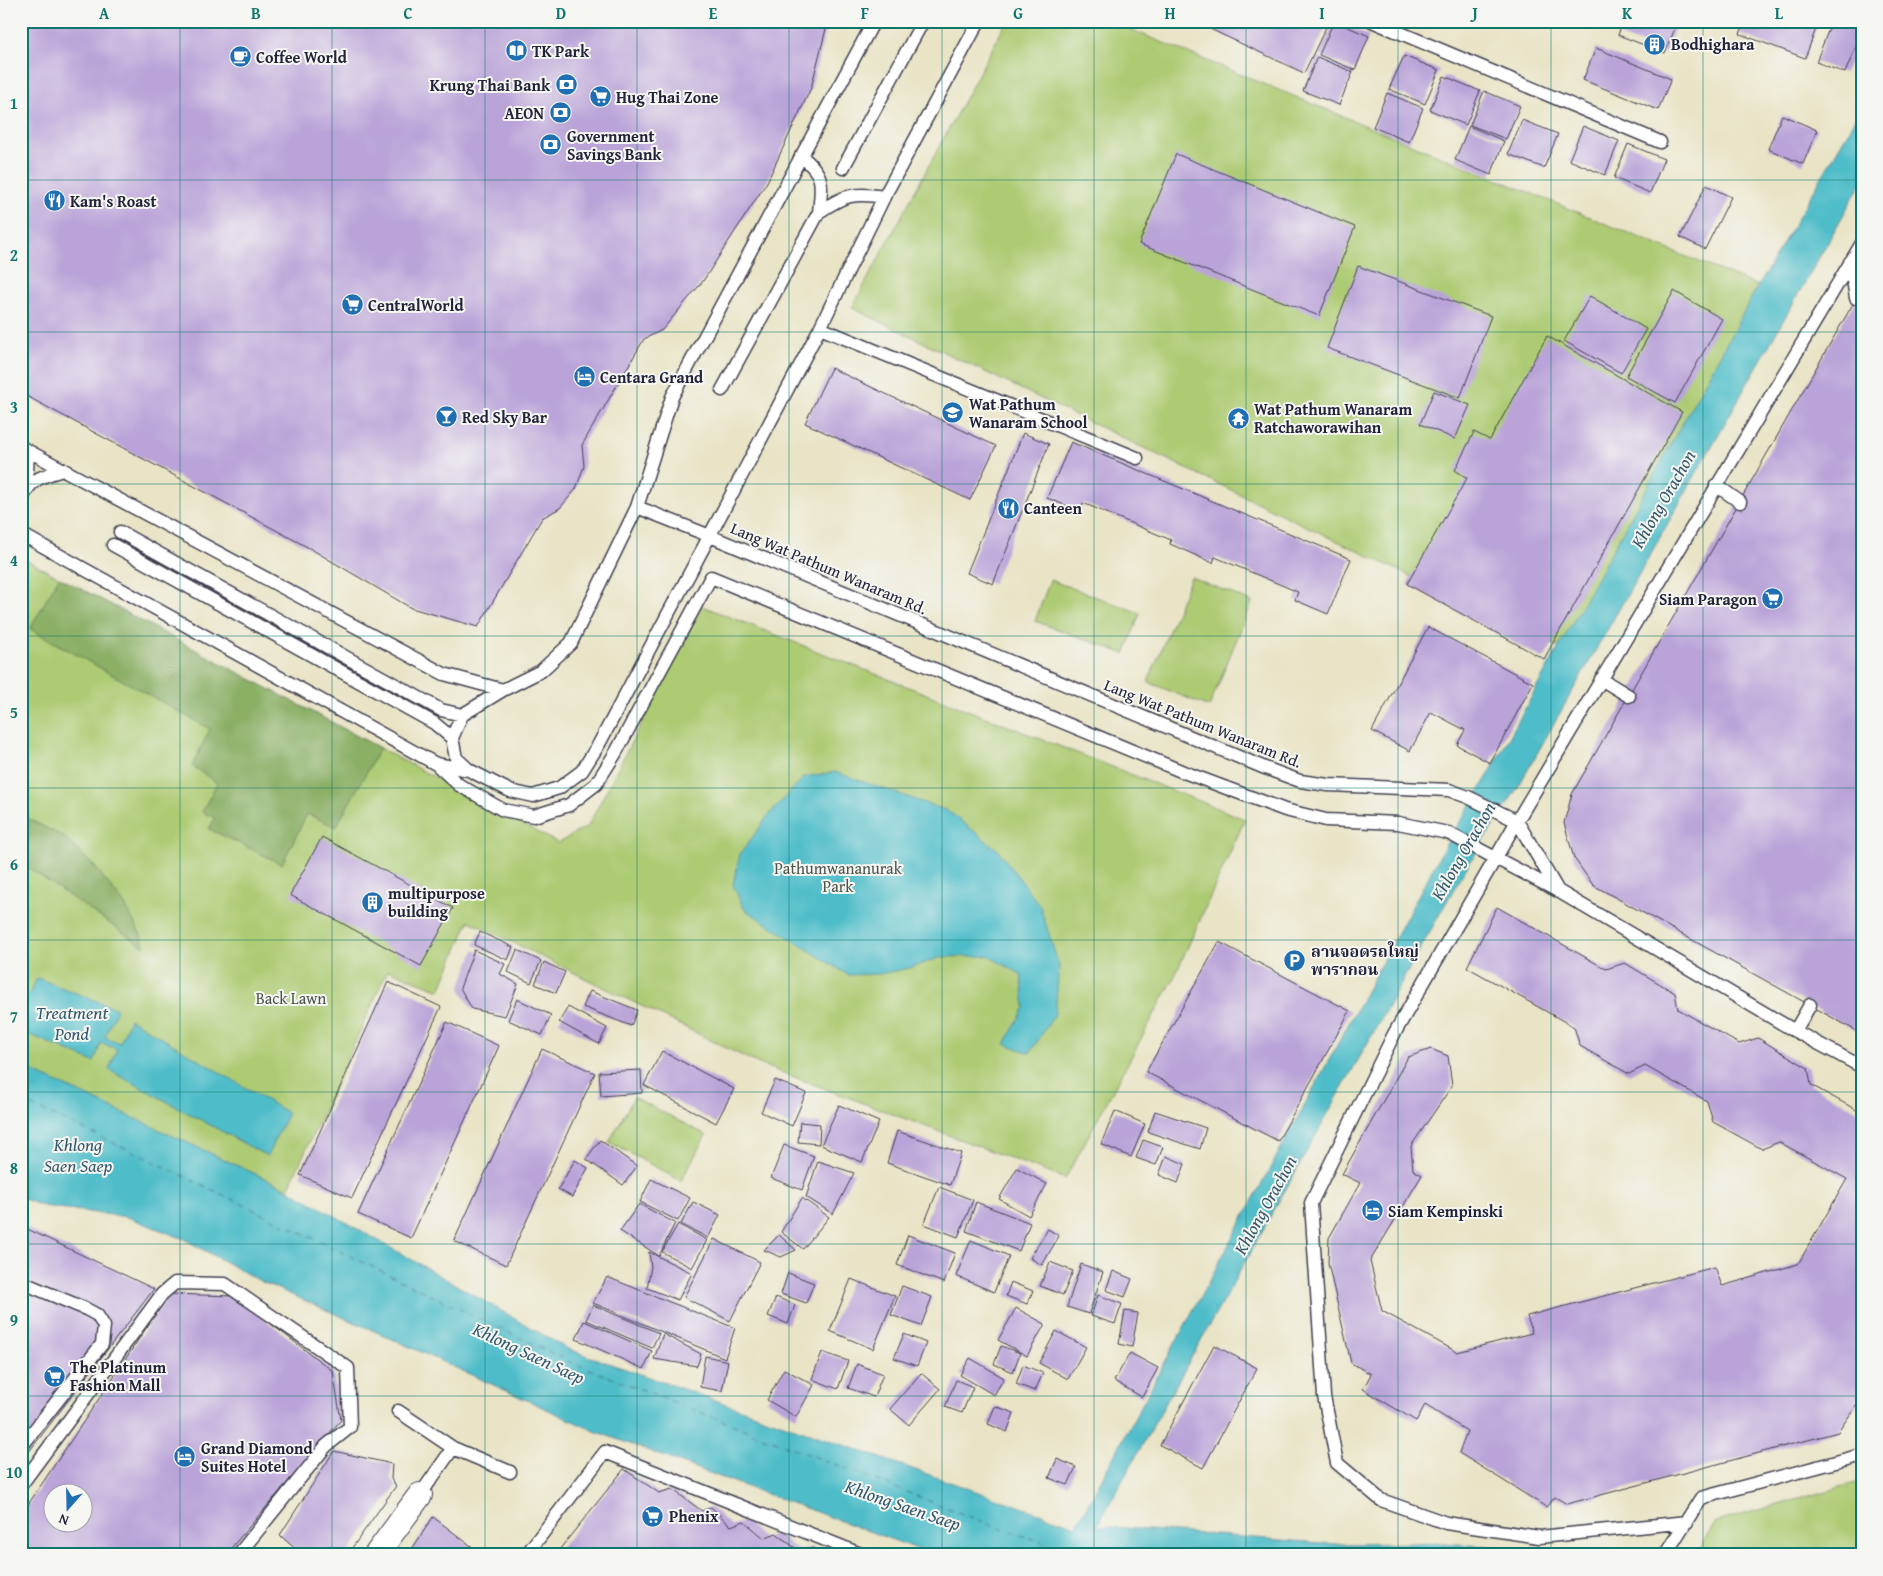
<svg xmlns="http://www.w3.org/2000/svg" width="1883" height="1576" font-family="'Gentium Book Plus','Noto Serif Thai',serif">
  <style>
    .green { fill: #adcb73; stroke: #687657 }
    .forest { fill: #8aaf65; stroke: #566850 }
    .water { fill: #50bdc9; stroke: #397082 }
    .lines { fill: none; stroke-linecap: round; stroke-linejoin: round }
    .ferry { stroke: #32586d; stroke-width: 1; stroke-dasharray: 6 5; stroke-linecap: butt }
    .building { fill: #b9a3d8; fill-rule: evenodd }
    .lane-casing { stroke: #403f50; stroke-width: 15 }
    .street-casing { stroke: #403f50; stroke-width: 26 }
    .lane { stroke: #fff; stroke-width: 12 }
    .street { stroke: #fff; stroke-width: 24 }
    .grid { fill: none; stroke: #0f766e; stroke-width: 1; stroke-opacity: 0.55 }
    .labels { text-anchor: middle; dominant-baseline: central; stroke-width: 4; stroke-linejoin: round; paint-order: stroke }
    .poi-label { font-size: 16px; font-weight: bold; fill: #22223b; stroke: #f6f6f2; text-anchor: start }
    .street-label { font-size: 16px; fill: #22223b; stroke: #f6f6f2 }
    .park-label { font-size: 16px; fill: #4c554c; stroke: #f6f6f2 }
    .water-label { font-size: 18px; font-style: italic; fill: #32586d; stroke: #f6f6f2 }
    .neatline { fill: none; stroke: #0f766e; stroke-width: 2 }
    .grid-label { font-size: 16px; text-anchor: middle; font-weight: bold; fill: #0f766e }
  </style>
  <rect width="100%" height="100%" fill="#f6f6f2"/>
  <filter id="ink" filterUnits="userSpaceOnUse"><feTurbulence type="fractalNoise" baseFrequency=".02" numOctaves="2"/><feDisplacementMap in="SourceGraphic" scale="10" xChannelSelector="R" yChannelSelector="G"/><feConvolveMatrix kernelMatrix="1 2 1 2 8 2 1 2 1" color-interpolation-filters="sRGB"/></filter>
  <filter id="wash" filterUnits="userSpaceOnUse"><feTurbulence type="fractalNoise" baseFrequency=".0096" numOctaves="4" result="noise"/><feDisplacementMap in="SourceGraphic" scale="20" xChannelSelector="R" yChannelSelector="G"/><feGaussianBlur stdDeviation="1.12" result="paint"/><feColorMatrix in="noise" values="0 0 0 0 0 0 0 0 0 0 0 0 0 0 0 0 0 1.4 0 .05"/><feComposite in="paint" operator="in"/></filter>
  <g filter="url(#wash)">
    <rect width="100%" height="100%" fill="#e9e4c6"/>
    <path class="green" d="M1007,21H1110L1758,286L1560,648L852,308Z
      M21,557L558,843L588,826L702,606L1245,819L1173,980L1065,1179L757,1063L469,921L440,990L388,970L288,1189L21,1067Z
      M1191,577L1252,602L1209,707L1148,682Z
      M1050,580L1140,613L1125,654L1035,621Z
      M634,1097L706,1135L681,1181L609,1142Z
      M1862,1481V1555H1698L1713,1523Z"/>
    <path class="forest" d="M59,577L380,748L336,827L307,814L282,864L209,829L215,818L202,812L217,783L192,766L210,729L30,629Z
      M21,815L64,837L95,867L125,905L142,937L144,947L21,863Z"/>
    <path class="water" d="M1862,108V182L1518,787L1460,878L1097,1526L1334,1544L1442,1543L1611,1555H934L597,1432L379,1333L260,1281L184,1239L127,1217L43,1206L21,1198V1066L288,1189L568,1349L1076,1526L1444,848L1489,774L1758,286Z
      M835,772L948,811L998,850L1040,906L1059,966L1055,1014L1030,1053L1005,1044L1025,1007L1021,974L988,956L942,957L910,968L879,974L848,975L744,909L733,885L740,854L768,816L804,777Z
      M37,978L117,1009L105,1037L120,1043L130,1019L288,1113L267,1156L109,1070L117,1049L101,1043L94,1062L21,1031V1011Z"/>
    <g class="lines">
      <path class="ferry" d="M21,1101L134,1152L568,1361L999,1528L1084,1555"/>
    </g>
    <g id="blocks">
      <path class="building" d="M21,21H828L811,88L767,182L703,281L662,330L644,339L582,445L584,466L576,489L560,508L542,518L478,627L411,608L311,549L21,393Z
        M1171,21H1188L1185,28Z
        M1193,21H1315L1326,27L1304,73Z
        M1334,21L1369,36L1355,70L1319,55Z
        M1623,21H1678L1665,53L1618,35Z
        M1745,21H1819L1805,58L1740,34Z
        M1832,21H1862V32L1845,73L1816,62Z
        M1596,48L1671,79L1658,110L1583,80Z
        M1404,56L1439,70L1425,104L1389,89Z
        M1317,57L1353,72L1339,105L1303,91Z
        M1444,76L1480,91L1466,125L1430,110Z
        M1484,91L1520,106L1506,139L1470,125Z
        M1387,93L1423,108L1409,142L1373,127Z
        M1782,115L1817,130L1803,164L1768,149Z
        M1522,120L1558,134L1544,168L1508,154Z
        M1469,126L1504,141L1491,175L1455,160Z
        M1583,126L1619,141L1605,175L1569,160Z
        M1628,144L1664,159L1650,193L1614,178Z
        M1176,154L1355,227L1319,316L1139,244Z
        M1706,185L1731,197L1705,249L1680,237Z
        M1358,266L1491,316L1460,398L1327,348Z
        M1862,288V1034L1593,885L1574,858L1564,823L1572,794Z
        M1674,291L1722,319L1675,403L1626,376Z
        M1590,296L1646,329L1621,373L1564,341Z
        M1547,336L1682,412L1544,659L1407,584L1467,478L1455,470L1474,432L1490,440Z
        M831,368L996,446L970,500L805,423Z
        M1434,391L1470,405L1455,439L1420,424Z
        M1023,433L1049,444L993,584L967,573Z
        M1071,442L1351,559L1328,614L1295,600L1298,592L1215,557L1213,563L1170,544L1171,540L1083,503L1080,511L1047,498Z
        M1428,627L1533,683L1490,763L1457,745L1465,730L1431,712L1410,751L1372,731Z
        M322,837L453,908L421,966L290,895Z
        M1497,907L1606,969L1625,963L1675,993L1678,1009L1739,1044L1758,1038L1808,1068L1811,1085L1862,1113V1408L1856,1406L1838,1432L1567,1504L1555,1497L1546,1507L1459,1453L1467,1431L1425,1405L1416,1421L1363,1389L1371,1374L1351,1363L1328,1263L1329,1238L1360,1183L1342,1174L1408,1057L1431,1049L1448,1056L1452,1086L1411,1146L1413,1170L1422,1175L1370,1261L1382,1311L1457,1352L1532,1333L1527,1316L1715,1267L1722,1286L1798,1264L1847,1179L1779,1142L1762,1149L1713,1122L1707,1101L1645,1066L1629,1074L1580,1046L1574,1027L1467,967Z
        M480,932L513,947L508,960L474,945Z
        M1219,942L1350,1011L1278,1141L1146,1072Z
        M474,950L505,964L500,974L518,984L505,1016L472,1009L460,988Z
        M517,950L541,961L531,983L508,972Z
        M544,962L565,972L556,993L535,984Z
        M388,982L441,1007L352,1198L300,1175Z
        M590,991L637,1010L631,1026L583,1007Z
        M517,999L551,1015L542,1035L508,1020Z
        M568,1007L607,1028L599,1044L559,1022Z
        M447,1022L499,1046L411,1238L358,1214Z
        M542,1049L595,1073L506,1265L454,1241Z
        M662,1051L734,1089L716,1123L644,1085Z
        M641,1070L642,1093L601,1096L599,1072Z
        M775,1080L806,1093L792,1126L761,1112Z
        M839,1105L879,1122L862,1162L821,1145Z
        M1115,1111L1145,1124L1131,1157L1101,1144Z
        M1155,1111L1206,1128L1200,1149L1148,1132Z
        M800,1122L820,1124L819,1144L798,1142Z
        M897,1131L961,1153L950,1185L887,1163Z
        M600,1140L637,1166L623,1185L586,1159Z
        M1143,1140L1163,1147L1156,1165L1136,1158Z
        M784,1145L814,1156L802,1190L771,1178Z
        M1166,1156L1185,1164L1178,1183L1159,1175Z
        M575,1160L588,1168L572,1197L558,1189Z
        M818,1161L854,1173L833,1214L806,1197Z
        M1017,1168L1047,1184L1029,1216L999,1199Z
        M651,1179L690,1198L678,1221L640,1202Z
        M939,1187L973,1200L958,1237L924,1224Z
        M802,1198L829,1217L803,1249L781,1232Z
        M693,1202L720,1215L708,1238L681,1224Z
        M976,1202L1030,1223L1019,1251L966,1231Z
        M639,1204L675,1223L659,1256L620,1231Z
        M678,1224L707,1240L692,1268L662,1252Z
        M21,1226L154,1289L21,1462Z
        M1048,1229L1059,1236L1042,1265L1030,1258Z
        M779,1235L796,1250L781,1257L764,1250Z
        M908,1235L955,1253L944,1283L897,1265Z
        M714,1239L760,1262L730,1321L684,1297Z
        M971,1240L1009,1256L994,1292L956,1276Z
        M649,1252L692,1273L678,1300L647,1288L651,1267Z
        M1050,1262L1073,1271L1063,1295L1040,1286Z
        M1081,1264L1103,1272L1089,1314L1067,1307Z
        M1113,1271L1132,1279L1125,1297L1106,1290Z
        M788,1273L814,1283L806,1303L781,1294Z
        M607,1277L735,1328L725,1358L593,1303Z
        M851,1279L895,1296L873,1349L830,1331Z
        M1011,1282L1033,1291L1027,1304L1006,1296Z
        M902,1286L932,1297L921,1326L891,1315Z
        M169,1294L234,1296L333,1371L341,1420L225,1555H21V1515ZM52,1494H82V1524H52Z
        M1098,1295L1122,1304L1115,1324L1091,1316Z
        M776,1297L795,1305L788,1324L768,1316Z
        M593,1305L659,1333L652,1348L586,1320Z
        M1016,1308L1045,1324L1027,1356L998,1340Z
        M1125,1311L1138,1313L1132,1347L1119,1344Z
        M584,1321L652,1351L644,1369L576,1339Z
        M1056,1331L1086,1347L1068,1379L1039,1363Z
        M663,1334L701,1354L697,1366L654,1359Z
        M904,1334L926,1343L917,1366L894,1358Z
        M1214,1345L1257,1368L1203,1468L1160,1445Z
        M1001,1346L1020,1353L1013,1372L994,1364Z
        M822,1352L848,1361L838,1389L812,1379Z
        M1130,1353L1158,1368L1142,1397L1114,1381Z
        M705,1356L728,1361L722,1391L700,1387Z
        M970,1358L1004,1378L994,1395L960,1375Z
        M857,1364L883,1374L874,1397L848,1388Z
        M1023,1365L1043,1373L1035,1391L1016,1384Z
        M784,1369L814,1385L796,1417L767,1400Z
        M921,1373L940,1389L909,1425L890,1409Z
        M956,1380L973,1387L962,1413L945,1407Z
        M995,1406L1014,1413L1007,1432L988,1424Z
        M334,1451L392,1464L391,1479L396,1486L347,1555H302L280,1535Z
        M1057,1459L1076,1467L1068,1485L1049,1478Z
        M624,1469L659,1493L672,1489L702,1511L711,1507L731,1526L744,1521L764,1538L776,1533L799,1551L813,1548L822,1555H555Z
        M433,1517L483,1555H408Z"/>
    </g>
  </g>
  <g filter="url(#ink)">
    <use href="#blocks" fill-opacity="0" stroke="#403f50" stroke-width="1"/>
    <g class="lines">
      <defs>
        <path id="lane" d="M1372,21L1660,142
          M801,156C825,175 822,183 819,212
          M843,168L923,21
          M1850,262L1856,298
          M820,328L1137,458
          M722,390L819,212C844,195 854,192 884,197
          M21,447L444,674L503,690L541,671L571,643L637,507L672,397L874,21
          M1716,485L1740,502
          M21,489L27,473L28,451
          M21,503C28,479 42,476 63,470
          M637,507L710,536L1265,768L1300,781L1328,785L1449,790L1468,797L1517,821L1558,891
          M120,532L441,710L462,715
          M21,534L436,764L459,785L503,810L534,816L569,805L596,784L615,754L711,577L1181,771L1285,810L1326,820L1398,823L1448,833L1558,891L1795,1031L1862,1067
          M113,545L434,723L452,738
          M1601,679L1629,696
          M436,764L469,770L510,791L533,796L559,788L582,771L599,744L820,328L884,197L979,21
          M469,770L456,758L452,738L462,715L503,690
          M1795,1031L1810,1005
          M21,1282L86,1309L97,1315L104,1326L102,1344L21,1447
          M398,1411L453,1448
          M21,1485L162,1294L175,1283L225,1284L348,1368L350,1427L326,1446L238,1555
          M420,1495L453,1448L510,1472
          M1687,1522L1539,1537L1446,1523L1381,1500L1337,1463L1324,1396L1311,1203L1394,1034L1517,821L1862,243
          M526,1555L605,1452L863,1555
          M1665,1555L1701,1498L1862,1455"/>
        <path id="street" d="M376,1555L420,1495"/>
      </defs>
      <use href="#lane" class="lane-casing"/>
      <use href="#street" class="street-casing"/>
      <use href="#lane" class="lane"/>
      <use href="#street" class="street"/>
    </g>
  </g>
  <path class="grid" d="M180,21V1555M332,21V1555M485,21V1555M637,21V1555M789,21V1555M942,21V1555M1094,21V1555M1246,21V1555M1398,21V1555M1551,21V1555M1703,21V1555M21,180H1862M21,332H1862M21,484H1862M21,636H1862M21,788H1862M21,940H1862M21,1092H1862M21,1244H1862M21,1396H1862"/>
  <defs>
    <symbol id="building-disc" viewBox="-11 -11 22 22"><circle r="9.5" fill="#1f6fb2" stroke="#f6f6f2"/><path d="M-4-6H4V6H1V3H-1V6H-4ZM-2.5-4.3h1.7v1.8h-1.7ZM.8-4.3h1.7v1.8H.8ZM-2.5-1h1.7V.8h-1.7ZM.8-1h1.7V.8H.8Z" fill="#fff"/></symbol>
    <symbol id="library-disc" viewBox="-11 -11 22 22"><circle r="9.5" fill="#1f6fb2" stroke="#f6f6f2"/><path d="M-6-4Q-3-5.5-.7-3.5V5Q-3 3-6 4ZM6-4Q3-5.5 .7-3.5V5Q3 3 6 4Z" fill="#fff"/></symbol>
    <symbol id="cafe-disc" viewBox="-11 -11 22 22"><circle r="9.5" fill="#1f6fb2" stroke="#f6f6f2"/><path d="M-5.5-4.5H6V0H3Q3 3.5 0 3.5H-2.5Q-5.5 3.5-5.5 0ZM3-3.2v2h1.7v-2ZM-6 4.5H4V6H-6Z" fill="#fff"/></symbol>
    <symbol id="bank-disc" viewBox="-11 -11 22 22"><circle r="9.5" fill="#1f6fb2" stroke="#f6f6f2"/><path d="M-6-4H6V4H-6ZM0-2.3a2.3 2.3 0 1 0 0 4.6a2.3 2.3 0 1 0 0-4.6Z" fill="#fff"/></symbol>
    <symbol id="supermarket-disc" viewBox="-11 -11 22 22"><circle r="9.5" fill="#1f6fb2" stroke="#f6f6f2"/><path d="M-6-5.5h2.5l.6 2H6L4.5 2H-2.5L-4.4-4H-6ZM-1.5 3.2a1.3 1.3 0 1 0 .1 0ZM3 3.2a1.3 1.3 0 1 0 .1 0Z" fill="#fff"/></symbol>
    <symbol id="restaurant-disc" viewBox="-11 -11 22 22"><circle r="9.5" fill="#1f6fb2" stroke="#f6f6f2"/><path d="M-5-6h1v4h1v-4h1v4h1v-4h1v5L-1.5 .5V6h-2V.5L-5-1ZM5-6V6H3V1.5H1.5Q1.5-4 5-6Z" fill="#fff"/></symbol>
    <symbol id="hotel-disc" viewBox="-11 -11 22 22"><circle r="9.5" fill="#1f6fb2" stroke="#f6f6f2"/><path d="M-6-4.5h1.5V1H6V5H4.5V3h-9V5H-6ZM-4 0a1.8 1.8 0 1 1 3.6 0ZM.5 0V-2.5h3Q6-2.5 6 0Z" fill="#fff"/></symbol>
    <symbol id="school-disc" viewBox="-11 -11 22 22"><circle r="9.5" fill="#1f6fb2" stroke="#f6f6f2"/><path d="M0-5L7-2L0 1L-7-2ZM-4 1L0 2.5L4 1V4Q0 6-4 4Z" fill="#fff"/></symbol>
    <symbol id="bar-disc" viewBox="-11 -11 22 22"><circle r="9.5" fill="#1f6fb2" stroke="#f6f6f2"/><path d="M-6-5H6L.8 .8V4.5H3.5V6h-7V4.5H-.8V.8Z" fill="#fff"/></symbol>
    <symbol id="temple-disc" viewBox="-11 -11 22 22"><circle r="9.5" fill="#1f6fb2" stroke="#f6f6f2"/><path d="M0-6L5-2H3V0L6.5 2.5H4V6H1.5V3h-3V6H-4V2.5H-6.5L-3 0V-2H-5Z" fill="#fff"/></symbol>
    <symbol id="parking-disc" viewBox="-11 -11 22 22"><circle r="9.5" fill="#1f6fb2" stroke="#f6f6f2"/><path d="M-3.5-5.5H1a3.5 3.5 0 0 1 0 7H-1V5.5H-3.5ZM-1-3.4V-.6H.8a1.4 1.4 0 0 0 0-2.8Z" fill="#fff"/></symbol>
  </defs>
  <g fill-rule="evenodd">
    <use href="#building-disc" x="1642" y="32" width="25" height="25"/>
    <use href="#library-disc" x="504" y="38" width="25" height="25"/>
    <use href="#cafe-disc" x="228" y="44" width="25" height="25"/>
    <use href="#bank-disc" x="554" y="72" width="25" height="25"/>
    <use href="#supermarket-disc" x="588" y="84" width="25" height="25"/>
    <use href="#bank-disc" x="548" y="100" width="25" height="25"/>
    <use href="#bank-disc" x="538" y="132" width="25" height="25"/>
    <use href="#restaurant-disc" x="42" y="188" width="25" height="25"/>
    <use href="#supermarket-disc" x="340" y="292" width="25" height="25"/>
    <use href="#hotel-disc" x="572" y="364" width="25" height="25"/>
    <use href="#school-disc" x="940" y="400" width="25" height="25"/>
    <use href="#bar-disc" x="434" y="404" width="25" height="25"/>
    <use href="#temple-disc" x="1226" y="406" width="25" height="25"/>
    <use href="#restaurant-disc" x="996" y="496" width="25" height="25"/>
    <use href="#supermarket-disc" x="1760" y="586" width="25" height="25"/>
    <use href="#building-disc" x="360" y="890" width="25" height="25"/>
    <use href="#parking-disc" x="1282" y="948" width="25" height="25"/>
    <use href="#hotel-disc" x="1360" y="1198" width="25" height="25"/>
    <use href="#supermarket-disc" x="42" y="1364" width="25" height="25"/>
    <use href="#hotel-disc" x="172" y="1444" width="25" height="25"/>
    <use href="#supermarket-disc" x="640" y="1504" width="25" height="25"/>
  </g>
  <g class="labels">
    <g class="poi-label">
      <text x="1671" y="44">Bodhighara</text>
      <text x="532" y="51">TK Park</text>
      <text x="256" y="57">Coffee World</text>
      <text x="550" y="85" text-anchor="end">Krung Thai Bank</text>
      <text x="616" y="97">Hug Thai Zone</text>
      <text x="544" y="113" text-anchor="end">AEON</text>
      <text x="567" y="136">Government<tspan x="567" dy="18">Savings Bank</tspan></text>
      <text x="70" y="201">Kam's Roast</text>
      <text x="368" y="305">CentralWorld</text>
      <text x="600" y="377">Centara Grand</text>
      <text x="969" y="404">Wat Pathum<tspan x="969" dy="18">Wanaram School</tspan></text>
      <text x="1254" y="409">Wat Pathum Wanaram<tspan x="1254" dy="18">Ratchaworawihan</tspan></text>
      <text x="462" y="417">Red Sky Bar</text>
      <text x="1024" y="508">Canteen</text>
      <text x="1757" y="599" text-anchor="end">Siam Paragon</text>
      <text x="388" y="893">multipurpose<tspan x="388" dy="18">building</tspan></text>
      <text x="1311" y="951">ลานจอดรถใหญ่<tspan x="1311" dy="18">พารากอน</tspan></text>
      <text x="1388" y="1211">Siam Kempinski</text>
      <text x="70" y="1367">The Platinum<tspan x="70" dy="18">Fashion Mall</tspan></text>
      <text x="201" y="1448">Grand Diamond<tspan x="201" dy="18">Suites Hotel</tspan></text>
      <text x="669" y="1516">Phenix</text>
    </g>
    <g class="street-label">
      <text transform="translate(829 568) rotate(23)">Lang Wat Pathum Wanaram Rd.</text>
      <text transform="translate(1203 723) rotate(22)">Lang Wat Pathum Wanaram Rd.</text>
    </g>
    <g class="park-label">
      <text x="838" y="868">Pathumwananurak<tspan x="838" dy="18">Park</tspan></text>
      <text x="291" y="998">Back Lawn</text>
    </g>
    <g class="water-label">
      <text transform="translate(1663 499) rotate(-60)">Khlong Orachon</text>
      <text transform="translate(1463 851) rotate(-60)">Khlong Orachon</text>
      <text x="72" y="1012">Treatment<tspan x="72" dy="21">Pond</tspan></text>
      <text x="78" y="1144">Khlong<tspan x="78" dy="21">Saen Saep</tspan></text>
      <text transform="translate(1265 1205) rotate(-61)">Khlong Orachon</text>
      <text transform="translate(529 1353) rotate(25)">Khlong Saen Saep</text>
      <text transform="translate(903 1505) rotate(19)">Khlong Saen Saep</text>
    </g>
  </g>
  <rect width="1883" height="1576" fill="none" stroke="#f6f6f2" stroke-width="55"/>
  <g transform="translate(68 1508) rotate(200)"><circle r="24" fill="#f6f6f2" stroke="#a1a1a9"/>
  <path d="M0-4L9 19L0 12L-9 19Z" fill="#1f6fb2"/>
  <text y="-8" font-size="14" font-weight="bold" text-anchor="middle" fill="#22223b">N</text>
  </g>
  <rect x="28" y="28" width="1828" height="1520" class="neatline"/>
  <g class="grid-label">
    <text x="104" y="19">A</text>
    <text x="256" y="19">B</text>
    <text x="408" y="19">C</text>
    <text x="561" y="19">D</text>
    <text x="713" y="19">E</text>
    <text x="865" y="19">F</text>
    <text x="1018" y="19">G</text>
    <text x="1170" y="19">H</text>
    <text x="1322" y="19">I</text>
    <text x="1475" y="19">J</text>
    <text x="1627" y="19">K</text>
    <text x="1779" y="19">L</text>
    <text x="14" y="109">1</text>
    <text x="14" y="261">2</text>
    <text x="14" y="413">3</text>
    <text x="14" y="566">4</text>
    <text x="14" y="718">5</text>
    <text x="14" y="870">6</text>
    <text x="14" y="1022">7</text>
    <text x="14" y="1174">8</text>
    <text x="14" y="1326">9</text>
    <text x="14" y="1478">10</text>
  </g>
</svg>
